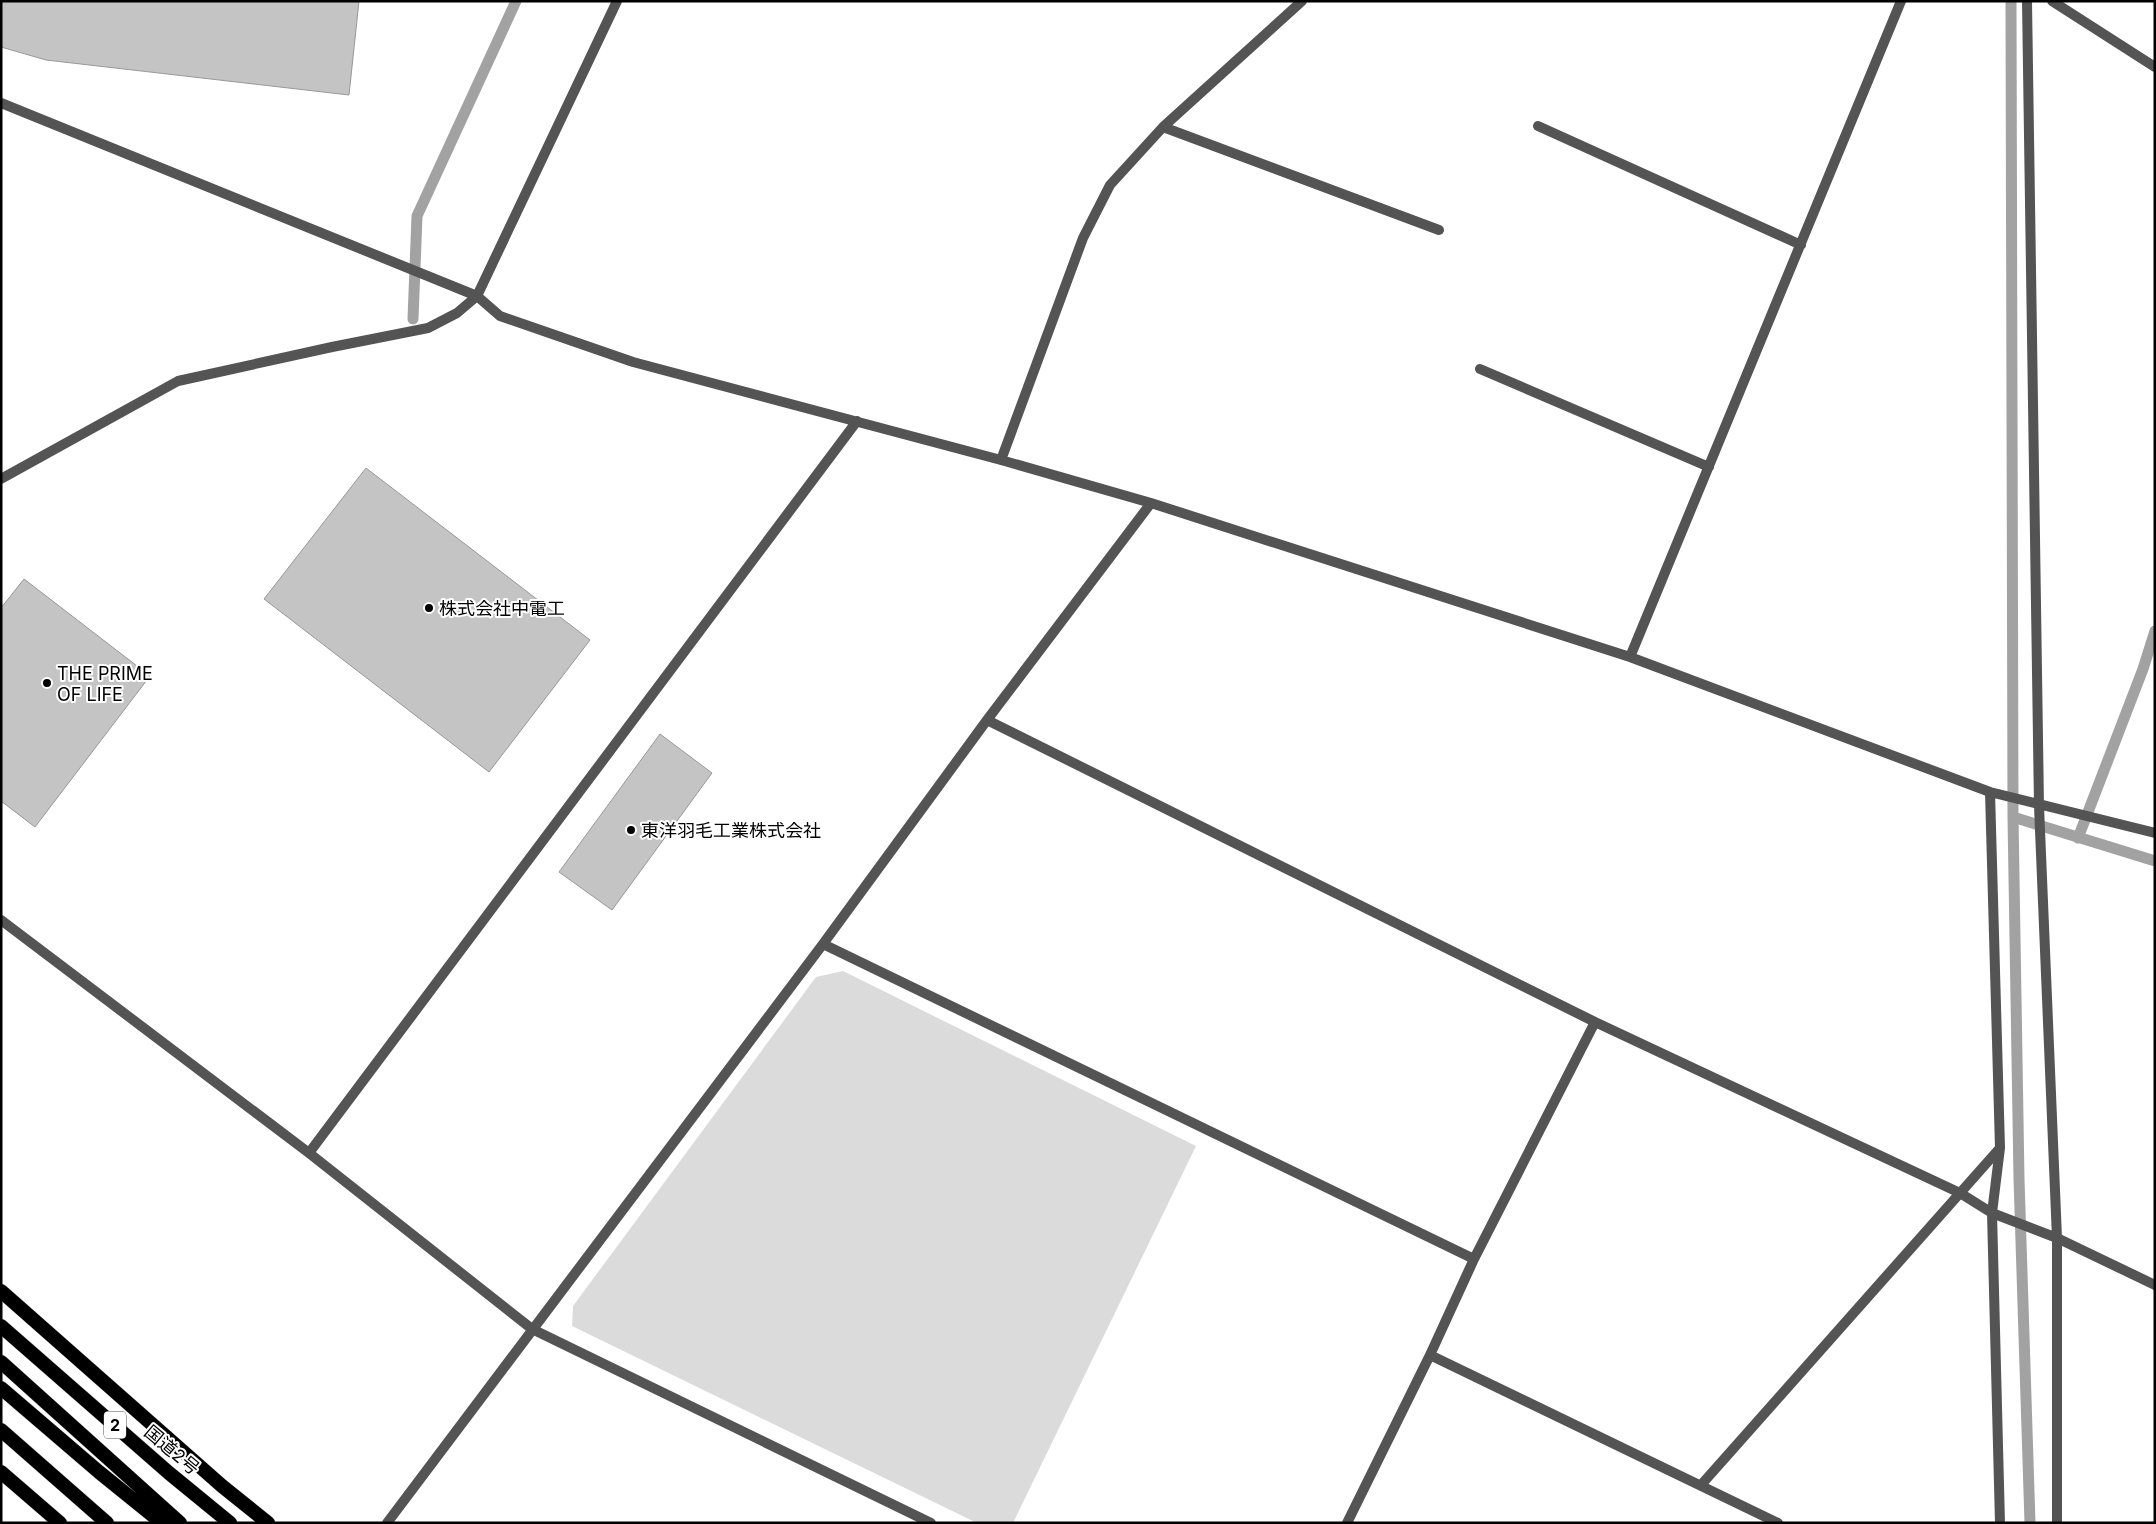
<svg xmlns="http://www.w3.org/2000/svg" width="2156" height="1524" font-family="Inter,'Noto Sans JP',sans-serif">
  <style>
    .green { fill: #dbdbdb }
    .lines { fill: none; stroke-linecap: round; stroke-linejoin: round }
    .stream { stroke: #a2a2a2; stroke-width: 11 }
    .building { fill: #c4c4c4; stroke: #989898 }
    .trunk-casing { stroke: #dbdbdb; stroke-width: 15 }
    .minor { stroke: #545454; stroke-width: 10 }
    .trunk { stroke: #000; stroke-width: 14 }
    .poi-dot { fill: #000; stroke: #fff; stroke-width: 2 }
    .labels { text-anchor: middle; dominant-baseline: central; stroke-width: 4; stroke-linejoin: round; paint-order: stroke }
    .shield { fill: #fff; stroke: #4c4c4c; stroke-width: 1 }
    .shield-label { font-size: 16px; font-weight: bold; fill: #000 }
    .poi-label { font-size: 18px; fill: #000; stroke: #fff; text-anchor: start }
    .street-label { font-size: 18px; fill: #000; stroke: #fff }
  </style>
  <rect width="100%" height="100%" fill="#fff"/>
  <path class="green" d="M843,971L1196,1146L1013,1523H977L572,1326L573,1306L816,977Z"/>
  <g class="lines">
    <path class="stream" d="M2011,1L2013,817L2019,1179L2030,1523
      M413,319L417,216L516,1
      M2013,817L2155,861
      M2078,838L2143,669L2155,631"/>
  </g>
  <path class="building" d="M1,1H359L349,95L46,60L1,47Z
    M366,468L590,640L489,772L264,599Z
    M24,579L150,676L35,827L1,801V608Z
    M660,734L712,773L612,910L559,872Z"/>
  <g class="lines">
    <defs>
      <path id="trunk" d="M1,1291L222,1486L268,1523
        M1,1326L169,1473L230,1523
        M1,1362L180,1523
        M1,1388L99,1472L162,1523
        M1,1430L107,1523
        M1,1472L60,1523"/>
    </defs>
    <use href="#trunk" class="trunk-casing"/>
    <path class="minor" d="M2027,1L2039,806L2057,1238V1523
      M2052,1L2155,67
      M1,103L477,296L500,316L633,362L1001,460L1151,503L1630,657L1990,792L2155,833
      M1538,126L1801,245
      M1163,127L1439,230
      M1480,369L1709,467
      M1001,460L1083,238L1110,185L1163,127L1302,1
      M1,479L178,381L332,347L428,328L457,313L477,296L617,1
      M1630,657L1901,1
      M987,720L1595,1022L1960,1193L1992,1213L2057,1238L2155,1285
      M1990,792L2000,1148L1992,1213L2000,1523
      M1,920L309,1153L532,1329L931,1523
      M823,944L1474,1259
      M309,1153L857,421
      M1430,1355L1778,1523
      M1701,1485L2000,1148
      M387,1523L823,944L987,720L1151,503
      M1347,1523L1430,1355L1474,1259L1595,1022"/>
    <use href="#trunk" class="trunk"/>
  </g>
  <g class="poi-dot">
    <circle cx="429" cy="608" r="5"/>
    <circle cx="47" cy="683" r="5"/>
    <circle cx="631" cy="830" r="5"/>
  </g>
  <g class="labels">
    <rect class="shield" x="104" y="1411.5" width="22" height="27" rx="4"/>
    <g class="shield-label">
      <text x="115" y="1425">2</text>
    </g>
    <g class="poi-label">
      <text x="439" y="608">株式会社中電工</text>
      <text x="57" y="673">THE PRIME<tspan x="57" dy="21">OF LIFE</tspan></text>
      <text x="641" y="830">東洋羽毛工業株式会社</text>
    </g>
    <g class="street-label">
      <text transform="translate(172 1450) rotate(40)">国道2号</text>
    </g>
  </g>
  <rect width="2156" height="1524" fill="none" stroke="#000000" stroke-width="5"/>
</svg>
